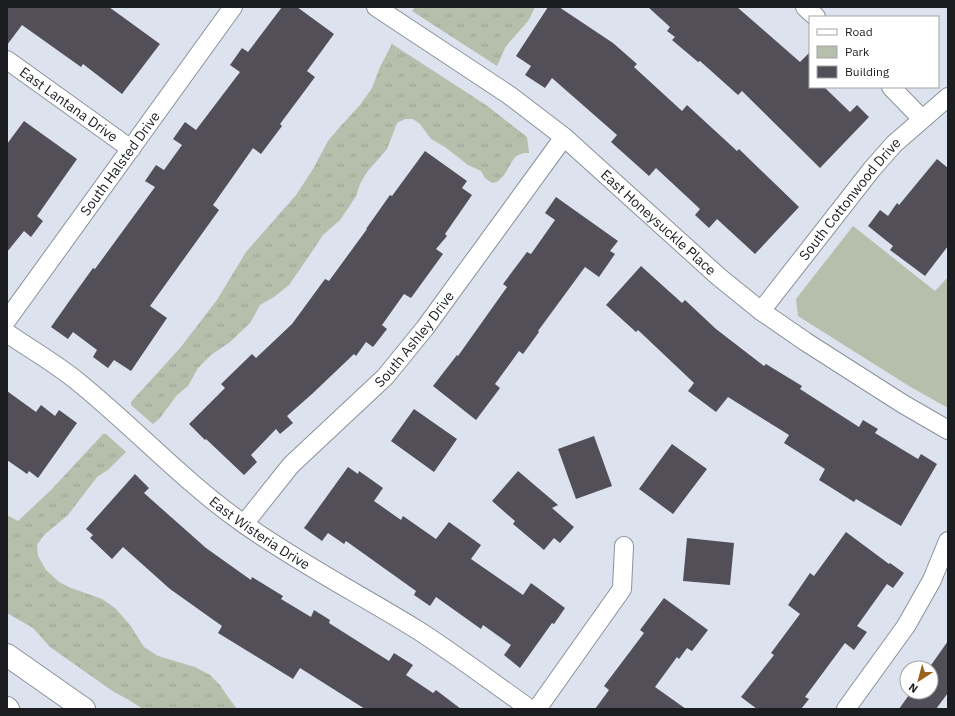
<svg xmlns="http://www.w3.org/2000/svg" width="955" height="716" font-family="'IBM Plex Sans',sans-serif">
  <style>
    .grass { fill: url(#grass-tufts) }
    .green { fill: #b5bfab }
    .building { fill: #524f58 }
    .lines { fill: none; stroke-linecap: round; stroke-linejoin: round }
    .street-casing { stroke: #8b919b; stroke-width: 20 }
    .primary-casing { stroke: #8b919b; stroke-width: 24 }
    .street { stroke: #fff; stroke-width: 18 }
    .primary { stroke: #fff; stroke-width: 22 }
    .labels { text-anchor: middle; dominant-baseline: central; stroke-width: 4; stroke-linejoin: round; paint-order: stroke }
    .street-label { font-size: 14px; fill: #1b1d21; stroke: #fff }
  </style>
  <defs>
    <pattern id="grass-tufts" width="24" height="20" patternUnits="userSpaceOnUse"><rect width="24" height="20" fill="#b5bfab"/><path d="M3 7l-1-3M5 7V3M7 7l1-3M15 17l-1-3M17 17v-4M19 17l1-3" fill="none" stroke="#9ba493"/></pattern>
  </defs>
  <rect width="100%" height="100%" fill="#dce3ee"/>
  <path class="grass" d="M415,7H535L529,20L506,46L497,66L412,11Z
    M392,44L486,105L527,137L529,153C514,152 513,161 506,172C504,176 500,179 497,182L492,183L485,178L481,171L468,165L445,147L431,139L420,124L413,119H405L397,123L387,149L367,172L360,184L356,196L349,207L340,220L323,235L307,259L289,285L274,297L260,305L250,323L230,342L211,355L198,368L188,386L177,395L160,418L153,424L131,405V402L180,348L217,300L246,252L296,195L313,169L328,141L338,129L360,105L372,88L380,67Z
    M103,434H106L126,452L108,470L97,477L68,515L44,535L37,545L38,556L46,570L59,582L71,588L102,599L115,608L130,625L144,647L158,656L195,667L210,675L220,685L228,697L237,709H143L129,700L114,692L50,647L33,628L7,613V515L18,521L52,489Z"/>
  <path class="green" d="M853,226L935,291L948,277V408L909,386L798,316L796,299Z"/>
  <path class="building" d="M7,7H109L160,44L122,94L83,64L81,67L22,25L7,45Z
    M282,7H297L334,34L307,71L315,77L280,124L282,126L261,154L253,148L213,205L219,210L150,306L167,318L131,371L114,360L108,368L93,357L97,350L73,332L68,339L51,327L75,293L93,268L95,269L155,187L145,181L156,165L164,170L182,145L173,139L185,122L196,130L240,72L230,65L242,48L248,52Z
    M548,7H559L613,43L637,64L634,67L682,111L687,105L737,151L739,149L799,207L755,254L717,219L709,228L695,215L700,209L656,168L649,176L611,142L617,135L552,78L545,88L525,75L531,66L516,56Z
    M648,7H737L800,62L810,52V87H824L850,112L857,105L869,117L820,168L742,91L738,95L700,61L698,62L672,40L675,37L667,31L670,27Z
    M24,121L77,159L37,216L43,221L31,237L24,231L7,252V144Z
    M425,151L467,181L462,188L472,195L445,234L447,236L436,249L443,254L411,298L404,294L382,325L387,329L373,347L366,342L356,356L354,354L312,394L287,416L293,423L280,434L276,429L251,455L257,462L244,475L206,439L205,440L189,424L225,388L221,384L252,354L256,358L292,324L325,279L329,281L367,229H366L390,195L392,196Z
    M937,159L948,168V246L925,276L890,250L893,246L868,226L880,210L888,216L897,203L899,205Z
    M556,197L618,241L610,251L615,254L599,277L585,267L538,331L539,332L523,354L519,351L495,384L500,388L476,420L433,386L457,355L458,356L507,287L503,284L527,252L531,254L555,220L545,213Z
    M641,266L682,303L685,300L716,329L764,366L766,364L802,386L800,389L859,427L863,420L878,429L875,433L918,459L921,454L937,464L901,526L856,499L854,502L819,480L825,469L784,443L789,435L728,397L716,412L688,391L694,383L638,330L636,332L606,305Z
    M7,391L36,412L41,405L55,416L59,410L77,423L38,478L29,471L27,474L7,460Z
    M414,409L457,439L434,472L391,441Z
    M594,436L612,486L576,499L558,449Z
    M672,444L707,469L673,514L639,489Z
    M348,467L358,474L359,471L383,488L374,501L401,520L403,516L436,539L449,522L481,545L471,559L523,595L531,583L565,608L554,624L552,623L520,668L504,655L511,645L483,625L481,629L436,597L430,606L414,595L416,591L346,541L344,544L328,533L322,541L304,528Z
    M518,471L558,505L552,508L574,527L560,543L554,538L544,550L513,524L515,521L492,501Z
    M135,474L149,488L144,493L206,548L251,580L252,577L283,596L281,599L311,617L314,610L330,620L329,623L389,661L394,653L413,665L406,675L433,693L436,690L461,709H365L300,668L293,679L218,633L222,626L170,589L123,547L112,559L90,538L93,535L86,529Z
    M846,532L889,564L890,563L904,573L893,588L887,584L857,626L867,632L854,650L845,643L805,697L809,699L801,709H757L741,697L774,655L771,653L800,614L788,605L810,573L814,576Z
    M687,538L734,543L730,585L683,581Z
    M664,598L708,630L692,651L687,648L679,659L677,657L655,687L686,709H595L609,690L604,686L644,633L640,630Z
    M948,641V693L936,709H899L911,692H931V668H929Z"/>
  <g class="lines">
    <defs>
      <g id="street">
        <path id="s1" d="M376,7L509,95L564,137L719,277L761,311L806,342L903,404L948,430"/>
        <path d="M805,7L816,17"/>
        <path id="s2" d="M7,60L131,149"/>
        <path d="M891,87L922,119"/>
        <path id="s3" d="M761,311L872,169L894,144L948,97"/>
        <path id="s4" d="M7,320L233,7"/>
        <path id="s5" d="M7,333C30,349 55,363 77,381C134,427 184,482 244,524C299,563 359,594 416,629C455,654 492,682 530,709"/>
        <path id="s6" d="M244,524L291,465L385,377L425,328L564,137"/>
        <path d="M537,709L622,589L624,546"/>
        <path d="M846,709L906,626L932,580L948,541"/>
      </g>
      <path id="primary" d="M7,655L84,709
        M7,708L8,709"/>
    </defs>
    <use href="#street" class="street-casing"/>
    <use href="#primary" class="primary-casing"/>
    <use href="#street" class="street"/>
    <use href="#primary" class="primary"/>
  </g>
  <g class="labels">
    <g class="street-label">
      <text stroke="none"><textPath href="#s2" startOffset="76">East Lantana Drive</textPath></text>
      <text stroke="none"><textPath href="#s4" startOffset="193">South Halsted Drive</textPath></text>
      <text stroke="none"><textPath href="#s3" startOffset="143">South Cottonwood Drive</textPath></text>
      <text stroke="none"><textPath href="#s1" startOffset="356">East Honeysuckle Place</textPath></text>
      <text stroke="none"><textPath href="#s6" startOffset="252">South Ashley Drive</textPath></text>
      <text stroke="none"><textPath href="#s5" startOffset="323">East Wisteria Drive</textPath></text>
    </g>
  </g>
  <rect width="955" height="716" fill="none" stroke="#1b1d21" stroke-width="16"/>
  <rect x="809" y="16" width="130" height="72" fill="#ffffff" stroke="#a4a5a6"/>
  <rect x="817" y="29" width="20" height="6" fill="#ffffff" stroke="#a4a5a6"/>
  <text x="845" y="36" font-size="12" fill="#1b1d21">Road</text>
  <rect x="817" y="46" width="20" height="12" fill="#b5bfab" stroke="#a4a5a6"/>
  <text x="845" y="56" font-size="12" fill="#1b1d21">Park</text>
  <rect x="817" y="66" width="20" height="12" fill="#524f58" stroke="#a4a5a6"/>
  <text x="845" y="76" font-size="12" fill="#1b1d21">Building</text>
  <g transform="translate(919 680) rotate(216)"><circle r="19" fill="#ffffff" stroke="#a4a5a6"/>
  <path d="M0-3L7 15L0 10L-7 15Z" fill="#99631b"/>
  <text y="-6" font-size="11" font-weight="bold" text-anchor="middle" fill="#1b1d21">N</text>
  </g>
</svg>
